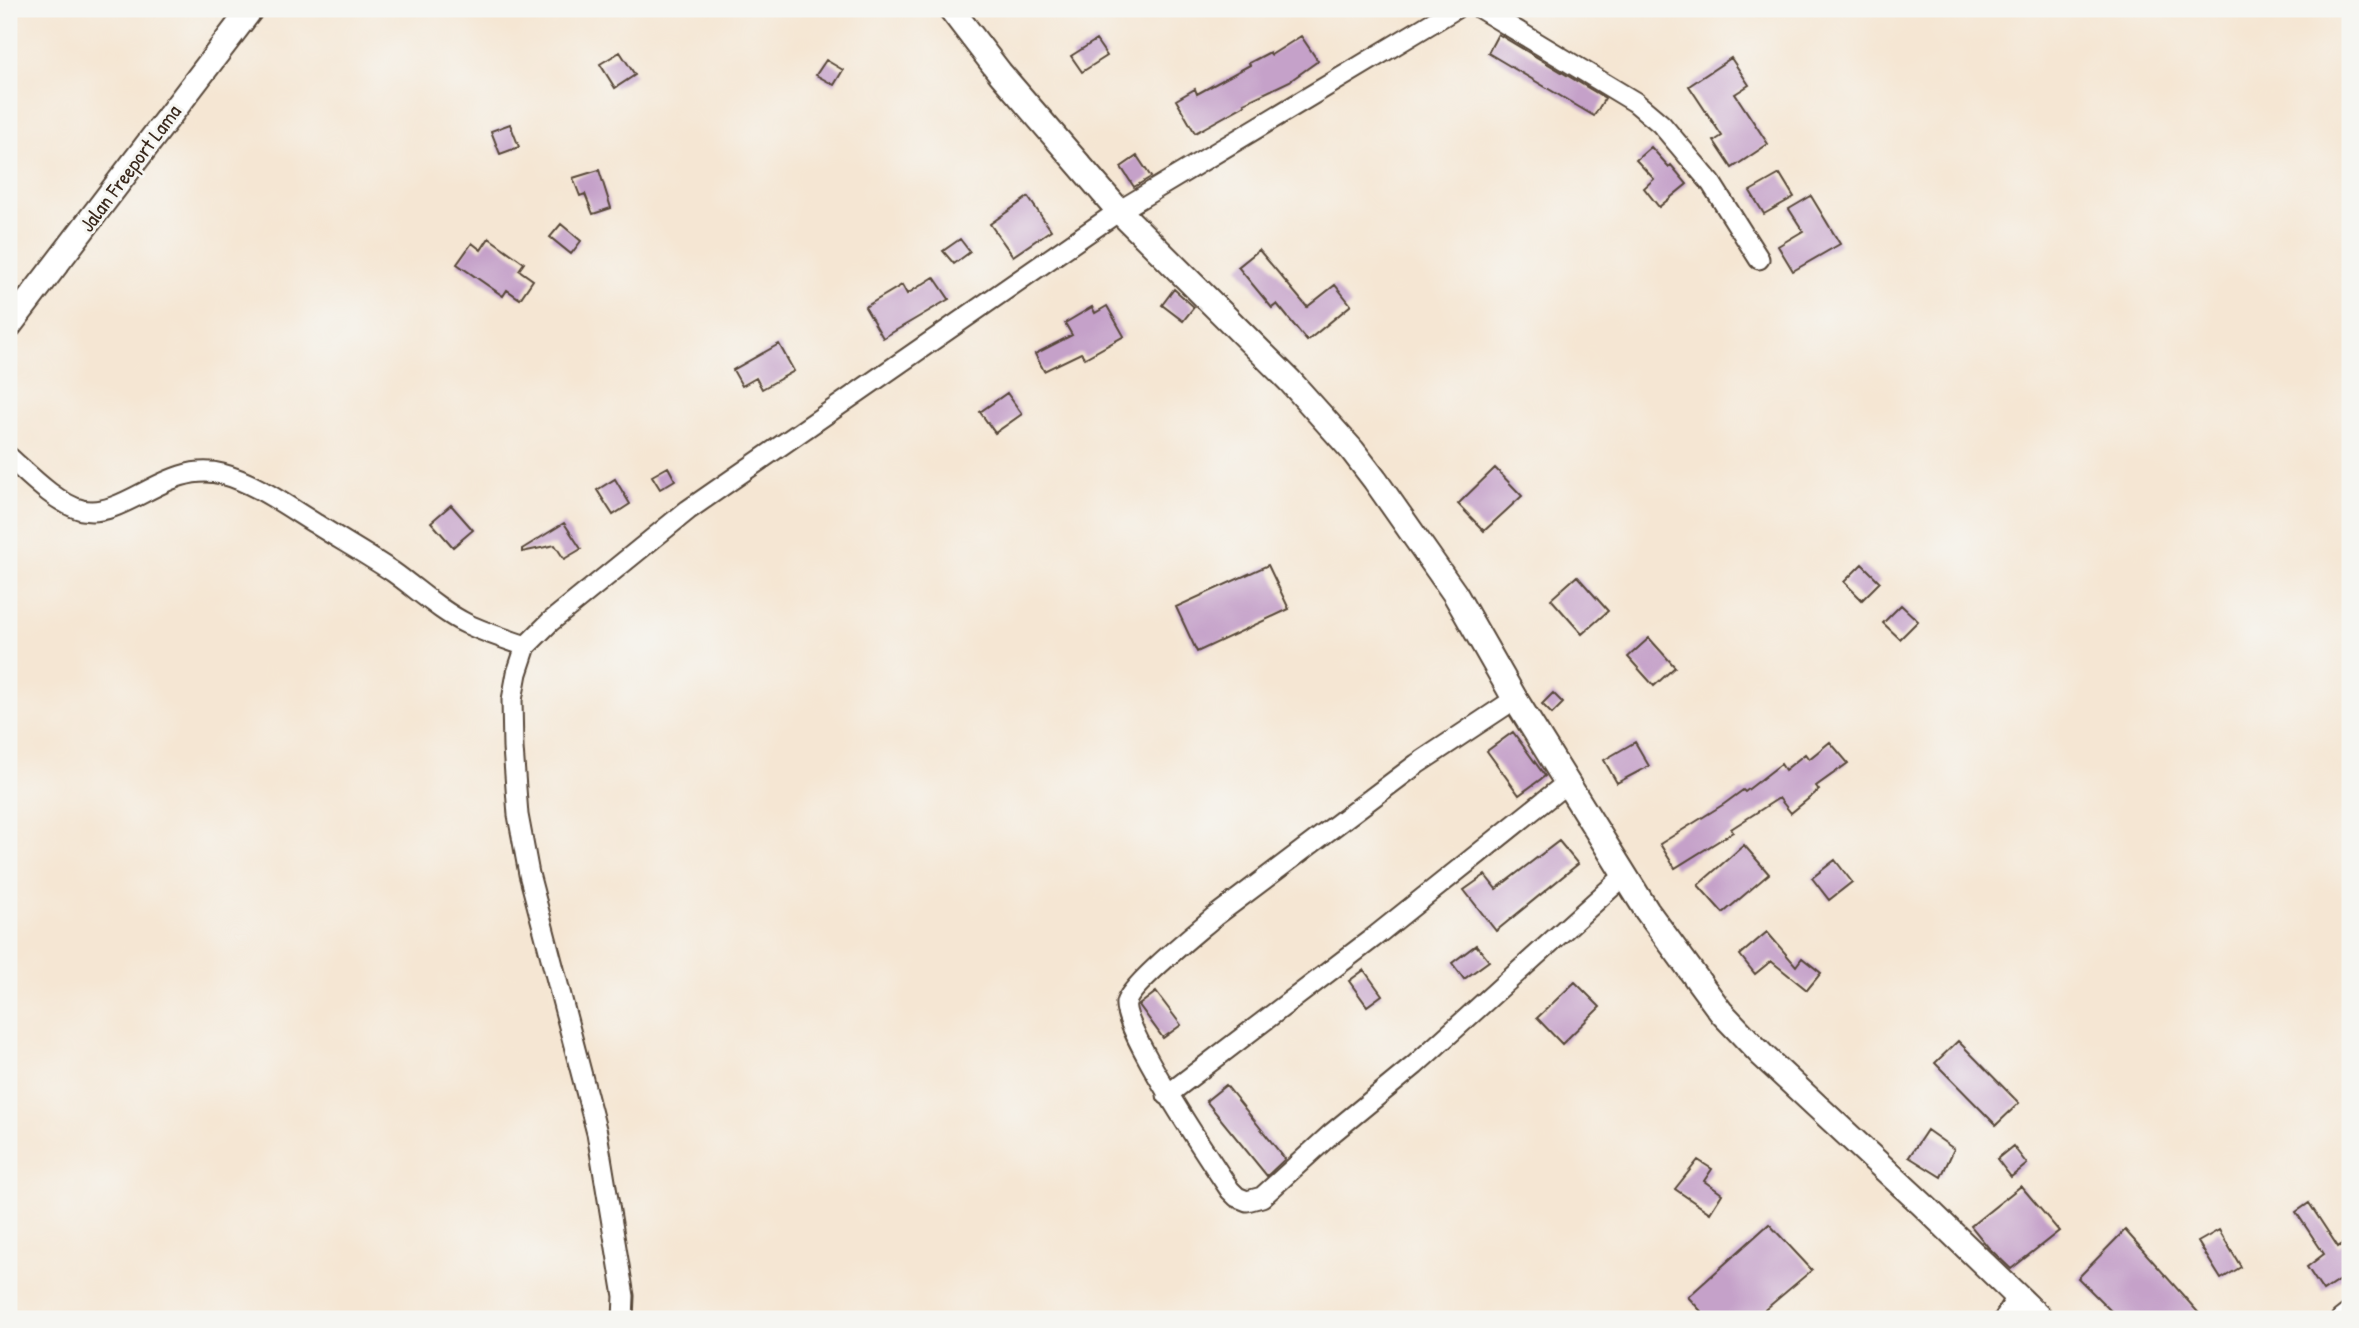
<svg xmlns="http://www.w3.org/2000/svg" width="2359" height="1328" font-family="'Patrick Hand',sans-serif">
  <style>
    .building { fill: #c5a1c9 }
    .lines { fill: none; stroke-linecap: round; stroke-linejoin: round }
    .minor-casing { stroke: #574639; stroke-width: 23 }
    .tertiary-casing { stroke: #574639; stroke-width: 28 }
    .minor { stroke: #fff; stroke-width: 19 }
    .tertiary { stroke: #fff; stroke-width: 24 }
    .labels { text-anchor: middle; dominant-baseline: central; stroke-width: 6; stroke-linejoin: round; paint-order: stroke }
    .street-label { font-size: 21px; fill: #3b2a1e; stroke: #f6f6f2 }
  </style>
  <rect width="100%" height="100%" fill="#f6f6f2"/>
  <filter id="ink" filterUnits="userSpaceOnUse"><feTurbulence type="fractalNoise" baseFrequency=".0143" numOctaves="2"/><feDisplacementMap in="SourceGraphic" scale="14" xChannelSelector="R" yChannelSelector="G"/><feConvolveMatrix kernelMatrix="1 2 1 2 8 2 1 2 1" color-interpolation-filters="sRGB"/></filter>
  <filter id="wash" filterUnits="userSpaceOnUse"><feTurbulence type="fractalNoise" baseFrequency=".00686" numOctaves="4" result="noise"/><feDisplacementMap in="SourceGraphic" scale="28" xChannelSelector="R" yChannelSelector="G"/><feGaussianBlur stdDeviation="1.57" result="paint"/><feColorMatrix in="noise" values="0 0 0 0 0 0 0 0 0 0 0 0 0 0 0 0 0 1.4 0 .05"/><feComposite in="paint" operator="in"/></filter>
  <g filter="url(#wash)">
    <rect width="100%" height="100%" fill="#f5e6d3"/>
    <g id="blocks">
      <path class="building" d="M1498,34L1605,98L1594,116L1488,53Z
        M1301,36L1318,61L1290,81L1244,103L1245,105L1195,133L1176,100L1195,89L1197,94L1250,65L1249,63L1270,52L1271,55Z
        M1096,40L1107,56L1082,72L1071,56Z
        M620,52L635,75L615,88L600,64Z
        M1731,58L1749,85L1735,94L1768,144L1732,168L1714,141L1722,136L1689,86Z
        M826,60L843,70L834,85L816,75Z
        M510,124L519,147L500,154L491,131Z
        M1651,147L1669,167L1671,165L1687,184L1659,207L1644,188L1654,179L1636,160Z
        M1137,156L1151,177L1134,187L1121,167Z
        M599,170L611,208L593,214L585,194L580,196L573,178Z
        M1780,174L1794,197L1764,214L1750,191Z
        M1811,196L1840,244L1793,271L1778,246L1803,231L1789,209Z
        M1028,197L1051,230L1013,256L990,224Z
        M561,224L581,241L571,254L550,237Z
        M489,238L524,263L519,270L533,280L520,299L507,290L503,296L457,264L472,243L481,250Z
        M960,239L970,252L954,264L943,251Z
        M1259,250L1307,307L1335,285L1351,305L1307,341L1277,304L1272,308L1238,267Z
        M934,277L949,299L883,338L865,307L902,285L907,294Z
        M1174,289L1194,307L1183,321L1162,305Z
        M1107,306L1124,336L1085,358L1081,353L1044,371L1035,354L1072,335L1065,323L1092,307L1095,313Z
        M779,344L794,371L762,389L756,378L742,386L733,370Z
        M1007,393L1022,414L995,433L980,412Z
        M668,467L675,480L660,489L652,476Z
        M1495,468L1522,496L1484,531L1458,504Z
        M615,479L630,504L613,515L597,490Z
        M451,505L473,530L453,547L431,522Z
        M564,523L581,549L564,559L555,545L522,552V549Z
        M1862,564L1880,582L1862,600L1844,582Z
        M1268,565L1289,609L1197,652L1176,607Z
        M1577,576L1608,611L1582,634L1551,599Z
        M1901,605L1918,621L1900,639L1883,623Z
        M1649,638L1675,667L1654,686L1628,657Z
        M1553,693L1563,703L1552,714L1542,704Z
        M1513,732L1545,776L1519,795L1487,751Z
        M1635,742L1649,766L1617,783L1604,760Z
        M1830,742L1848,763L1816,786L1819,790L1791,813L1779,798L1731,829L1733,832L1675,868L1660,844L1724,804L1743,790L1745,792L1781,764L1785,770L1805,754L1809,759Z
        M1559,841L1578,864L1496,931L1464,890L1485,875L1496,889Z
        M1744,845L1769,874L1723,913L1698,885Z
        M1835,860L1852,882L1829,900L1812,878Z
        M1767,932L1796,966L1802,958L1821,973L1807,990L1771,961L1755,974L1740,955Z
        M1476,945L1489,961L1464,979L1452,963Z
        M1364,970L1382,995L1367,1006L1349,981Z
        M1575,982L1600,1007L1562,1044L1537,1018Z
        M1156,992L1181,1025L1163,1038L1139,1005Z
        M1958,1041L2019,1103L1996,1125L1935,1063Z
        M1226,1085L1285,1159L1267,1176L1206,1101Z
        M1927,1130L1954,1149L1941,1177L1909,1157Z
        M2013,1146L2027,1164L2011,1177L1997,1159Z
        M1698,1160L1712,1169L1704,1181L1722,1194L1710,1213L1675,1189Z
        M2021,1186L2059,1231L2011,1269L1988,1247L1971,1226Z
        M2309,1203L2338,1247L2350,1238V1273L2323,1291L2307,1267L2324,1254L2296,1212Z
        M1769,1224L1812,1270L1754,1319H1708L1688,1297Z
        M2125,1230L2204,1319H2119L2078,1278Z
        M2219,1230L2241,1267L2221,1279L2198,1242Z"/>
    </g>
  </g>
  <g filter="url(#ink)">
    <use href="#blocks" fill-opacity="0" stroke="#574639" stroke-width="2"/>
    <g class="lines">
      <defs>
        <path id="minor" d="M1481,9L1635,102L1661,124L1711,183L1759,259
          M9,457C28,474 57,504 82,510C126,519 168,460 222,474C254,482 288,507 316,524C341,540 368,555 393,572C417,589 440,611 467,624C486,633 506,639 526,646
          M1515,699L1417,764L1214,917C1198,931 1130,985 1126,1003C1121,1028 1212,1163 1230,1190L1237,1197L1247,1201L1262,1197L1331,1134L1415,1065L1625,875
          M1167,1095L1373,938L1568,782
          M623,1319L624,1296L597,1133L529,874L518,815L513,748L512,700L517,673L526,646L550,622L688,510L1119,211L1455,9
          M2004,1319L2017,1297
          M2341,1319L2350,1312"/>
        <path id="tertiary" d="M951,9L1000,73L1119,211L1290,381L1352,450L1375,480L1455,594L1515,699L1647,911L1721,1012L1762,1055L1922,1204L2041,1319
          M9,326L251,9"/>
      </defs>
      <use href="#minor" class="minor-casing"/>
      <use href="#tertiary" class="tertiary-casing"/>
      <use href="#minor" class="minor"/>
      <use href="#tertiary" class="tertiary"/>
    </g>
  </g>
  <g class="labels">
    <g class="street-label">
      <text transform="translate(130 168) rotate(-53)">Jalan Freeport Lama</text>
    </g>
  </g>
  <rect width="2359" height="1328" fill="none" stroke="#f6f6f2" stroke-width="35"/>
</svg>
